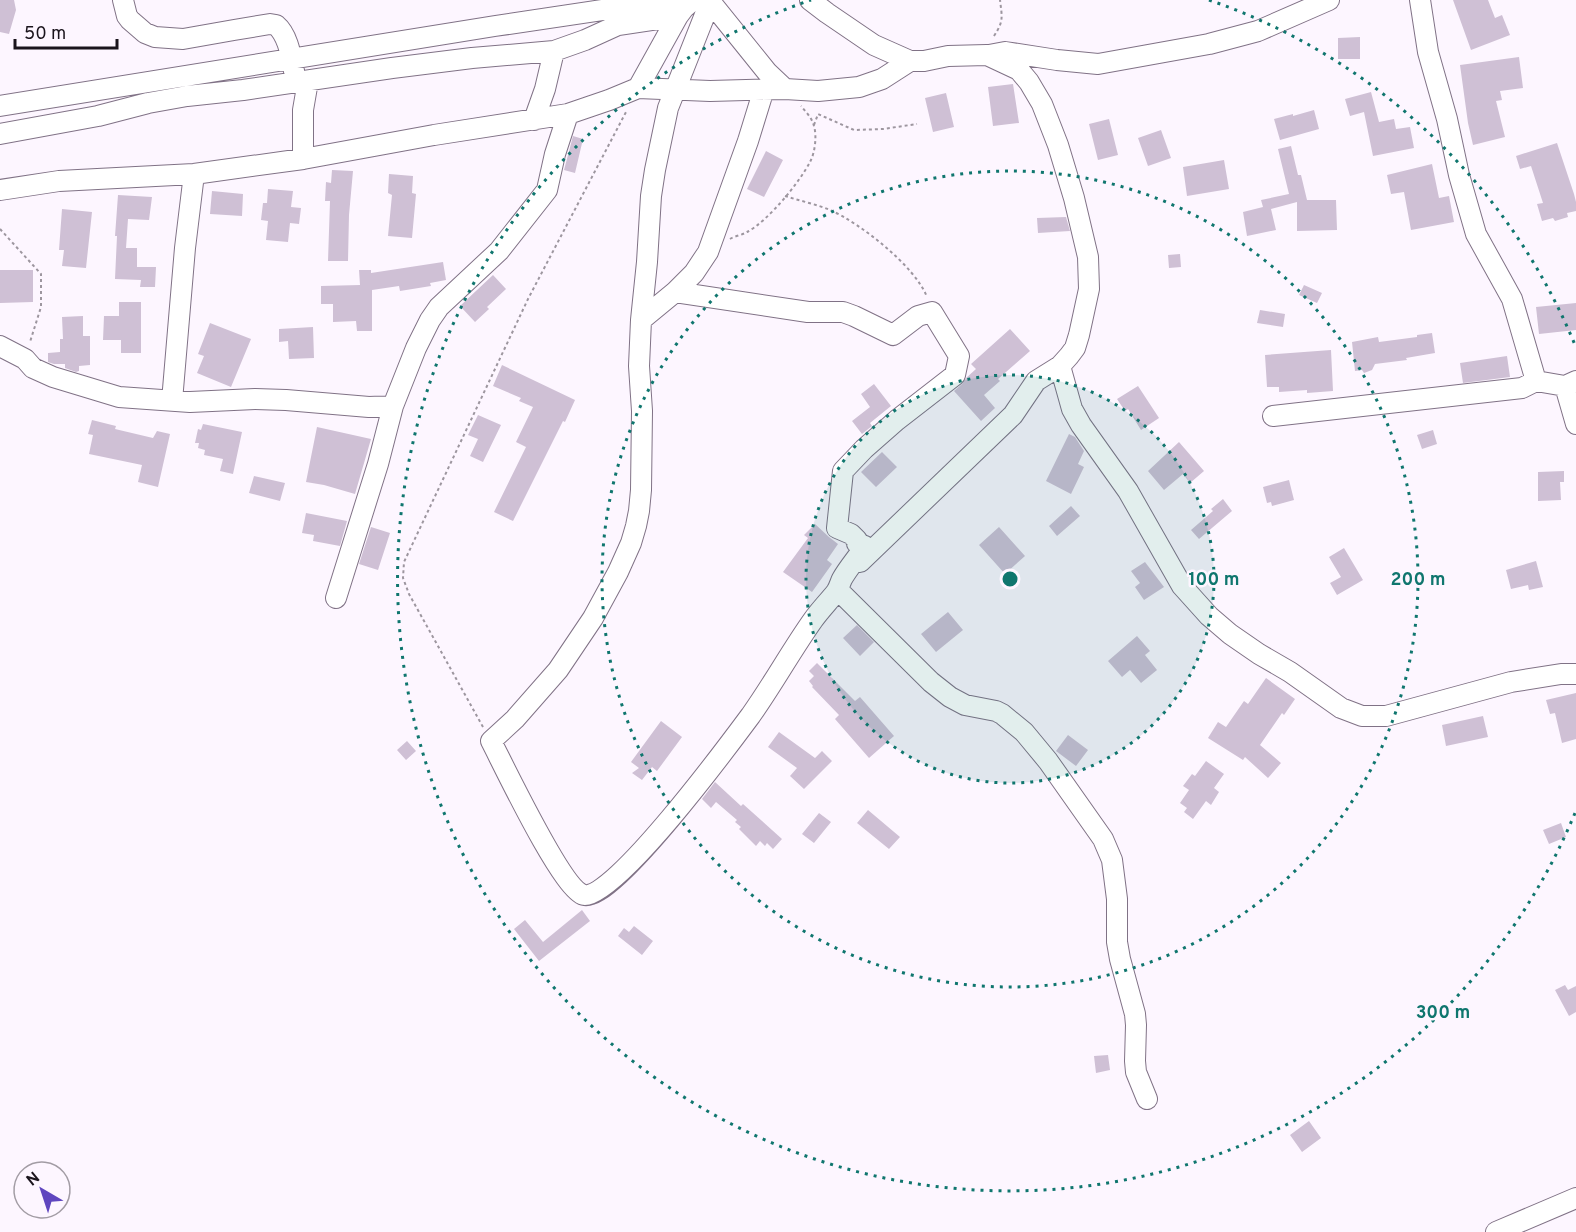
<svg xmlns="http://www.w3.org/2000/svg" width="1576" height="1232" font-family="Overpass,sans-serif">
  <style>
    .building { fill: #cfc0d5 }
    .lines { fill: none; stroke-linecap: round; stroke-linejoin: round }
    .minor-casing { stroke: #807286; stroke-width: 22 }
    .path { stroke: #9d969f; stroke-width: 2; stroke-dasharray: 3 3; stroke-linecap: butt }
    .minor { stroke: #fff; stroke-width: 20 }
    .ring { fill: none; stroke: #0f766e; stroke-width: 3; stroke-dasharray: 3 6 }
    .centre { fill: #0f766e; stroke: #fdf6ff; stroke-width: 3 }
    .ring-label { font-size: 18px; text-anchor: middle; font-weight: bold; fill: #0f766e; stroke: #fdf6ff; stroke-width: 5; stroke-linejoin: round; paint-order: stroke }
  </style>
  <rect width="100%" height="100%" fill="#fdf6ff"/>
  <path class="building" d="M0,0H14L16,10L9,34L0,32Z
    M1453,0H1488L1495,18L1502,15L1510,35L1471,50Z
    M1360,37V59H1338V38Z
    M1519,57L1523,88L1500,91L1502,100L1496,101L1505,137L1473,145L1468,123L1460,65Z
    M1013,84L1019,123L993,126L988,87Z
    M1371,92L1379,122L1394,119L1396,129L1410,127L1414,148L1373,156L1364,112L1350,116L1345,99Z
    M946,93L954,127L933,132L925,98Z
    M1314,110L1319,129L1280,140L1274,119L1293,114V116Z
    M1109,119L1118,155L1098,160L1089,124Z
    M1161,130L1171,158L1148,166L1138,138Z
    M573,136L583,139L575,173L564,170Z
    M1557,143L1574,194L1576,202V211L1567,213L1568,217L1555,221L1553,218L1542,221L1537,204L1543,203L1531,166L1520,169L1516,156Z
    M1291,146L1298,175H1301L1307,200H1336L1337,230L1297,231V202L1271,209L1276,230L1247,236L1243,212L1263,207L1261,200L1289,194L1278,149Z
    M766,151L783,160L764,197L747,189Z
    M1224,160L1229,189L1187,196L1183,167Z
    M1432,164L1439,198L1449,196L1454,222L1411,230L1404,192L1391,194L1387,175Z
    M332,170L353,171L349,215L348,261H328L330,201H325L326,182L331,183Z
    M389,174L413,176L412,193L416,194L412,238L388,236L392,195L388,193Z
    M268,189L293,191L291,207L301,208L299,224L290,223L288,242L266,240L268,221L261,220L263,203H267Z
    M212,191L243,194L242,216L210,214Z
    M118,195L152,197L149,220L128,219L126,248H137V267H156L155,287H140L141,280L115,279L117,236H115Z
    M62,209L92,212L86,268L62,266L64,250H59Z
    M1066,217L1070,231L1038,233L1037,218Z
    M1180,254L1181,267L1169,268L1168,255Z
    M443,262L446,280L430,283L431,286L400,291L399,286L372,290V331H357L356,321L333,322V304H321V286L360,285L359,270H371V273Z
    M0,270H33V302L0,303Z
    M493,275L506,289L487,307L489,309L475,322L460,306Z
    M1304,285L1322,293L1317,303L1299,295Z
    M119,302H141V353H121V340H103L104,316H119Z
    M1576,303V330L1539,334L1536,307Z
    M1260,310L1285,314L1283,327L1257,323Z
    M83,316V336H90V365L79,366V371L76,372L65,368V364H54L48,362V353L60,352V339H63L62,317Z
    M210,323L251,339L231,387L197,373L204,356L198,354Z
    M313,327L314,358L289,359L288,341L279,342V329Z
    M1010,329L1030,351L998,379L1000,381L984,395L995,408L981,421L954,391L962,384L966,378L976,369L971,364Z
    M1432,333L1435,353L1406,358L1407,360L1375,364L1372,370L1364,373L1362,370L1355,371L1352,342L1378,337L1379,342L1417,337V335Z
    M1331,350L1333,391L1307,393V390L1279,392V387H1267L1265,355Z
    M1507,356L1510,377L1463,383L1460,363Z
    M502,365L575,400L565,422L563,421L513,521L494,512L526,447L516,442L533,407L519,401L521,398L493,386Z
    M874,384L891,406L870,423L872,426L862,434L852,421L870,407L861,394Z
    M1138,386L1159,418L1141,430L1128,409L1125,411L1117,399Z
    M478,415L501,425L483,462L470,456L478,439L468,435Z
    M92,420L116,426L115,429L153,438L157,431L170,434L158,487L138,482L142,465L89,454L93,435L88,434Z
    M203,424L242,432L233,474L220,471L223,459L204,455L205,450L198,448L199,443H195L198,429L201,430Z
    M317,427L371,439L355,494L324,485L306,482Z
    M1433,430L1437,444L1422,449L1417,435Z
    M1069,434L1075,437L1084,451L1078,464L1084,467L1071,494L1046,481Z
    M1179,442L1204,471L1190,483L1183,474L1164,490L1148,471Z
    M882,452L897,467L876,487L861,472Z
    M1564,471V482H1560L1561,500L1538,501V472Z
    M254,476L285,483L280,501L249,493Z
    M1289,480L1294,500L1272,506L1271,502L1267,503L1263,487Z
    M1223,499L1232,511L1199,539L1191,530L1213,511L1211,509Z
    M1071,506L1080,516L1057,536L1049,526Z
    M306,513L347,521L340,546L313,541L314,535L302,533Z
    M815,524L829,537L838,544L827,560L832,564L812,592L783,572L808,538L804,535Z
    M371,527L390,533L378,570L359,564Z
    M999,527L1025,556L1005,574L979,545Z
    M1344,548L1363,580L1337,595L1330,583L1341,577L1329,557Z
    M1536,561L1543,587L1529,590L1528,585L1511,589L1506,570Z
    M1145,562L1164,587L1144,600L1135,587L1140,583L1131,571Z
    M948,612L963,630L936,652L921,634Z
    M857,625L874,642L860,656L843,638Z
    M1137,636L1150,651L1145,655L1157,670L1141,683L1130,670L1122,677L1108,661Z
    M817,663L855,701L860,697L894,736L869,758L835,719L839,715L812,687L813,686L809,681L814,676L809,671Z
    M1266,678L1295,699L1284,715L1282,713L1260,745L1281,763L1268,778L1245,757L1243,760L1208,738L1218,722L1226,727L1244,701L1248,704Z
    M1576,693V739L1562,743L1555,713L1550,714L1546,700Z
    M1483,716L1488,737L1446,746L1442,725Z
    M661,721L682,737L657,771L652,767L642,780L632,773L639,768L631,762Z
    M779,732L815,758L822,751L832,761L804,789L790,776L797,768L768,747Z
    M1068,735L1088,750L1076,766L1056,751Z
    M407,741L416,751L406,760L397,750Z
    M1206,761L1224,774L1214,788L1219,792L1211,805L1206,801L1193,819L1184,812L1187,808L1180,803L1189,790L1183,786L1192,774L1195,776Z
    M715,782L741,806L743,804L782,839L773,849L767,843L765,846L760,841L756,846L739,829L741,827L735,822L737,820L716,802L711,808L702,799Z
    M868,810L900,837L889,849L857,823Z
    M819,813L831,822L814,843L802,834Z
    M1561,823L1566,837L1549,844L1543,830Z
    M582,910L590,921L539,961L514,929L525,920L543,942Z
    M634,926L653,941L642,955L618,936L624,928L629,932Z
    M1565,985L1568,990L1576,986V1012L1569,1016L1555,990Z
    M1108,1055L1110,1070L1096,1073L1094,1056Z
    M1309,1121L1321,1138L1302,1152L1290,1135Z"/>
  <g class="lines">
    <defs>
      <path id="minor" d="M123,0L127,16L130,20L145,33L155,37L183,39L234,30L270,24L276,25C288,35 291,56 294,71
        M709,0L767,72L785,89
        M810,0L827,13L874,45L910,61H924L948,56L987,55L1019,70L1029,82L1042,104L1058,145L1074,198L1088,257L1089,289L1079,335L1075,348L1069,356L1060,366L1036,381L1013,415L860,562
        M1420,0L1428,52L1447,119L1459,175L1476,234L1512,299L1536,381
        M989,55L1005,52L1057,60L1098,64L1209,44L1258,31L1329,0
        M308,81L303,110V159L434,135L568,114L609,100L638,88L710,91L785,89L818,91L859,87L882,79L910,61
        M638,88L678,16L684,8L693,0
        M0,106L495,26L669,0
        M534,120L545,89L554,51
        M0,134L98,116L148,103L187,96L243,90L392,68L472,58L554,51L585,40L618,25L678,16
        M0,190L59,181L194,174L303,159
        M675,292L808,312H843L854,316L893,335L918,316L932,312L959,356L955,375L897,420L864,449L843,471L837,528L851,534L857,540V543L865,546C858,557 848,568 842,579C840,583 839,588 836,592C829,601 820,610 813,620C791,651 773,684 751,715C731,742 612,903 584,895C562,889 504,766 491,741L515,719L558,670L593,618L618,572L631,543L636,526L639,511L641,490L642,411L639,366L641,320L647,262L651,196L655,170L668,108L710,2
        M641,320L675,292L694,273L708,252L748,141L764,89
        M0,346L25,359L33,368L53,377L119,397L190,402L255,399L286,400L369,407L393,406
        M1060,366L1072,409L1081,425L1128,491L1182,586L1209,616L1230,634L1259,654L1290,672L1341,708L1362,716H1386L1511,682L1561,674H1576
        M1565,386L1576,424
        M172,401L185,248L194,174
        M1273,416L1522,388L1536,381L1565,386L1576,381
        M838,590L931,682L950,697L965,705L996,711L1002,714L1024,732L1048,761L1103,839L1112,860L1117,899V942L1120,959L1135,1014L1136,1025L1135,1061L1136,1072L1147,1099
        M336,598L378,464L393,406L416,348L430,320L439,307L499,251L547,190L555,154L568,114
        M1496,1232L1576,1198"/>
    </defs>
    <use href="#minor" class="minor-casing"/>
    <path class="path" d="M994,36C1004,21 1002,17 1000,0
      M814,125L818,114L854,130L883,129L917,124
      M785,196C800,201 816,204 830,210C860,223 915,266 927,297
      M0,229L41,274V307L30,342
      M730,239C735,236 742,235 747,232C768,221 799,183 810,162C815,153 817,136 814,126C812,118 806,112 801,106
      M483,727L409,594L403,578L404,562L528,299L626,112"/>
    <use href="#minor" class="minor"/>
  </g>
  <circle cx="1010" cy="579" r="204" fill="#0f766e" fill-opacity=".12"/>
  <g class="ring">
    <circle cx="1010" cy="579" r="204"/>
    <circle cx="1010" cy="579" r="408"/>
    <path d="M1575 813A612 612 0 1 1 811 0M1209 0A612 612 0 0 1 1575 345"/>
  </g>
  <circle cx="1010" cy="579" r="9" class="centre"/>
  <g class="ring-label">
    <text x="1214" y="585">100 m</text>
    <text x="1418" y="585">200 m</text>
    <text x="1443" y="1018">300 m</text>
  </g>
  <g transform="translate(42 1190) rotate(321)"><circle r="28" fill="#fdf6ff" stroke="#a29ca4" stroke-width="1.5"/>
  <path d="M0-4.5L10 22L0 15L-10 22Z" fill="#5f46bf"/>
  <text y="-9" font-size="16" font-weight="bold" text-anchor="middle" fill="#1a141c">N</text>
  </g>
  <path d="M15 39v9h102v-9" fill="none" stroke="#1a141c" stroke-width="3"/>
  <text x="24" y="39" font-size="18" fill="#1a141c" stroke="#fdf6ff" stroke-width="4.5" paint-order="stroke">50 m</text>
</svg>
